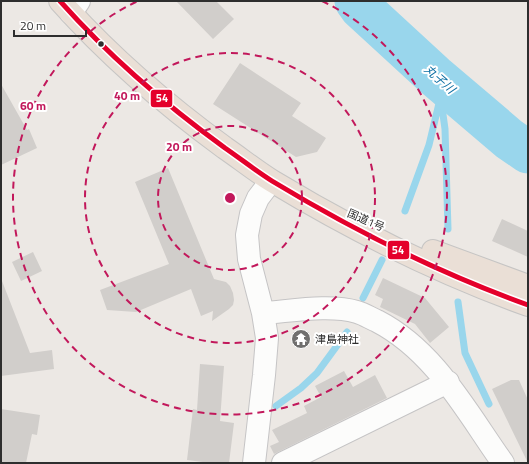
<svg xmlns="http://www.w3.org/2000/svg" width="529" height="464" font-family="'Titillium Web','Noto Sans JP',sans-serif">
  <style>
    .lines { fill: none; stroke-linecap: round; stroke-linejoin: round }
    .stream { stroke: #99d6ec; stroke-width: 7 }
    .river { stroke: #99d6ec; stroke-width: 43 }
    .building { fill: #d1cecb }
    .minor-casing { stroke: #c5c4c5; stroke-width: 24 }
    .highway-casing { stroke: #c6c5c4; stroke-width: 24 }
    .minor { stroke: #fcfcfb; stroke-width: 22 }
    .highway { stroke: #eadfd6; stroke-width: 22 }
    .bus-1-casing { stroke: #fff; stroke-width: 8 }
    .bus-1 { stroke: #e4002b; stroke-width: 5 }
    .ring { fill: none; stroke: #c2185b; stroke-width: 2; stroke-dasharray: 7 5 }
    .bus-dot { fill: #2e2e2e; stroke: #fff; stroke-width: 1.5 }
    .labels { text-anchor: middle; dominant-baseline: central; stroke-width: 4; stroke-linejoin: round; paint-order: stroke }
    .street-label { font-size: 11px; fill: #2e2e2e; stroke: #fff }
    .poi-label { font-size: 11px; fill: #2e2e2e; stroke: #fff; text-anchor: start }
    .water-label { font-size: 12px; font-style: italic; fill: #0d6fa3; stroke: #fff }
    .centre { fill: #c2185b; stroke: #fff; stroke-width: 2 }
    .ring-label { font-size: 12px; text-anchor: middle; font-weight: bold; fill: #c2185b; stroke: #fff; stroke-width: 4; stroke-linejoin: round; paint-order: stroke }
    .line-badge { stroke: #fff; stroke-width: 1.5 }
    .badge-label { font-size: 11px; text-anchor: middle; font-weight: bold; fill: #fff }
  </style>
  <rect width="100%" height="100%" fill="#ece8e4"/>
  <g class="lines">
    <path class="stream" d="M441,100L445,129L448,229
      M405,211L429,145L441,95L435,76
      M363,298L382,260
      M458,302L465,353L489,404
      M276,406L301,388L317,373L347,332"/>
    <path class="river" d="M356,1L361,8L435,76L509,139L528,152"/>
  </g>
  <path class="building" d="M176,1H216L234,19L213,39Z
    M240,63L301,103L292,116L326,138L317,152L296,157L213,104Z
    M1,84L27,130L29,129L37,148L1,165Z
    M168,168L214,279L226,282L230,286L233,293L234,300L233,305L229,309L212,321L213,311L201,316L191,289L136,312L107,310L100,290L169,264L135,182Z
    M502,219L528,231V257L492,241Z
    M33,252L42,271L21,281L12,262Z
    M383,278L425,298L449,327L430,343L415,324L380,307L383,299L375,295Z
    M1,281H2L30,353L52,350L54,369L1,376Z
    M200,364L224,366L220,421L234,423L229,463H211L187,460L193,409L197,410Z
    M344,371L353,387L375,375L387,398L274,454L270,446L279,442L272,430L307,413L304,406L321,397L315,386Z
    M511,380H519L528,400V463L492,389Z
    M1,409L40,415L37,435L32,434L26,463H1Z"/>
  <g class="lines">
    <defs>
      <path id="minor" d="M71,13L79,1
        M263,313C292,311 330,304 357,312C364,314 370,318 377,321C435,351 466,411 503,463
        M254,463L264,375L267,338L263,313L249,259L247,235L251,214L258,198L271,181
        M283,463L448,382"/>
      <path id="highway" d="M60,1C109,56 166,105 225,148C241,159 256,171 272,181C353,230 439,273 528,305
        M433,251L528,286"/>
    </defs>
    <use href="#minor" class="minor-casing"/>
    <use href="#highway" class="highway-casing"/>
    <use href="#minor" class="minor"/>
    <use href="#highway" class="highway"/>
    <defs>
      <path id="bus-1" d="M60,1C109,56 166,105 225,148C241,159 256,171 272,181C353,230 439,273 528,305"/>
    </defs>
    <use href="#bus-1" class="bus-1-casing"/>
    <use href="#bus-1" class="bus-1"/>
  </g>
  <g class="ring">
    <circle cx="230" cy="198" r="72"/>
    <circle cx="230" cy="198" r="145"/>
    <path d="M322 1A217 217 0 1 1 138 1"/>
  </g>
  <defs>
    <symbol id="temple-disc" viewBox="-11 -11 22 22"><circle r="9.5" fill="#706f6e" stroke="#fff"/><path d="M0-6L5-2H3V0L6.5 2.5H4V6H1.5V3h-3V6H-4V2.5H-6.5L-3 0V-2H-5Z" fill="#fff"/></symbol>
  </defs>
  <g fill-rule="evenodd">
    <use href="#temple-disc" x="290" y="328" width="22" height="22"/>
  </g>
  <circle class="bus-dot" cx="101" cy="44" r="3.5"/>
  <g class="labels">
    <g class="street-label">
      <text transform="translate(366 220) rotate(23)">国道1号</text>
    </g>
    <g class="poi-label">
      <text x="315" y="339">津島神社</text>
    </g>
    <g class="water-label">
      <text transform="translate(440 79) rotate(42)">丸子川</text>
    </g>
  </g>
  <circle cx="230" cy="198" r="6" class="centre"/>
  <g class="ring-label">
    <text x="127" y="100">40 m</text>
    <text x="33" y="110">60 m</text>
    <text x="179" y="151">20 m</text>
  </g>
  <g class="line-badge">
    <rect x="150" y="89" width="23" height="19" rx="4" fill="#e4002b"/>
    <rect x="387" y="240" width="23" height="20" rx="4" fill="#e4002b"/>
  </g>
  <g class="badge-label">
    <text x="162" y="102">54</text>
    <text x="398" y="254">54</text>
  </g>
  <rect width="529" height="464" fill="none" stroke="#2e2e2e" stroke-width="4"/>
  <path d="M14 30v6h72v-6" fill="none" stroke="#2e2e2e" stroke-width="2"/>
  <text x="20" y="30" font-size="12" fill="#2e2e2e" stroke="#ffffff" stroke-width="3" paint-order="stroke">20 m</text>
</svg>
